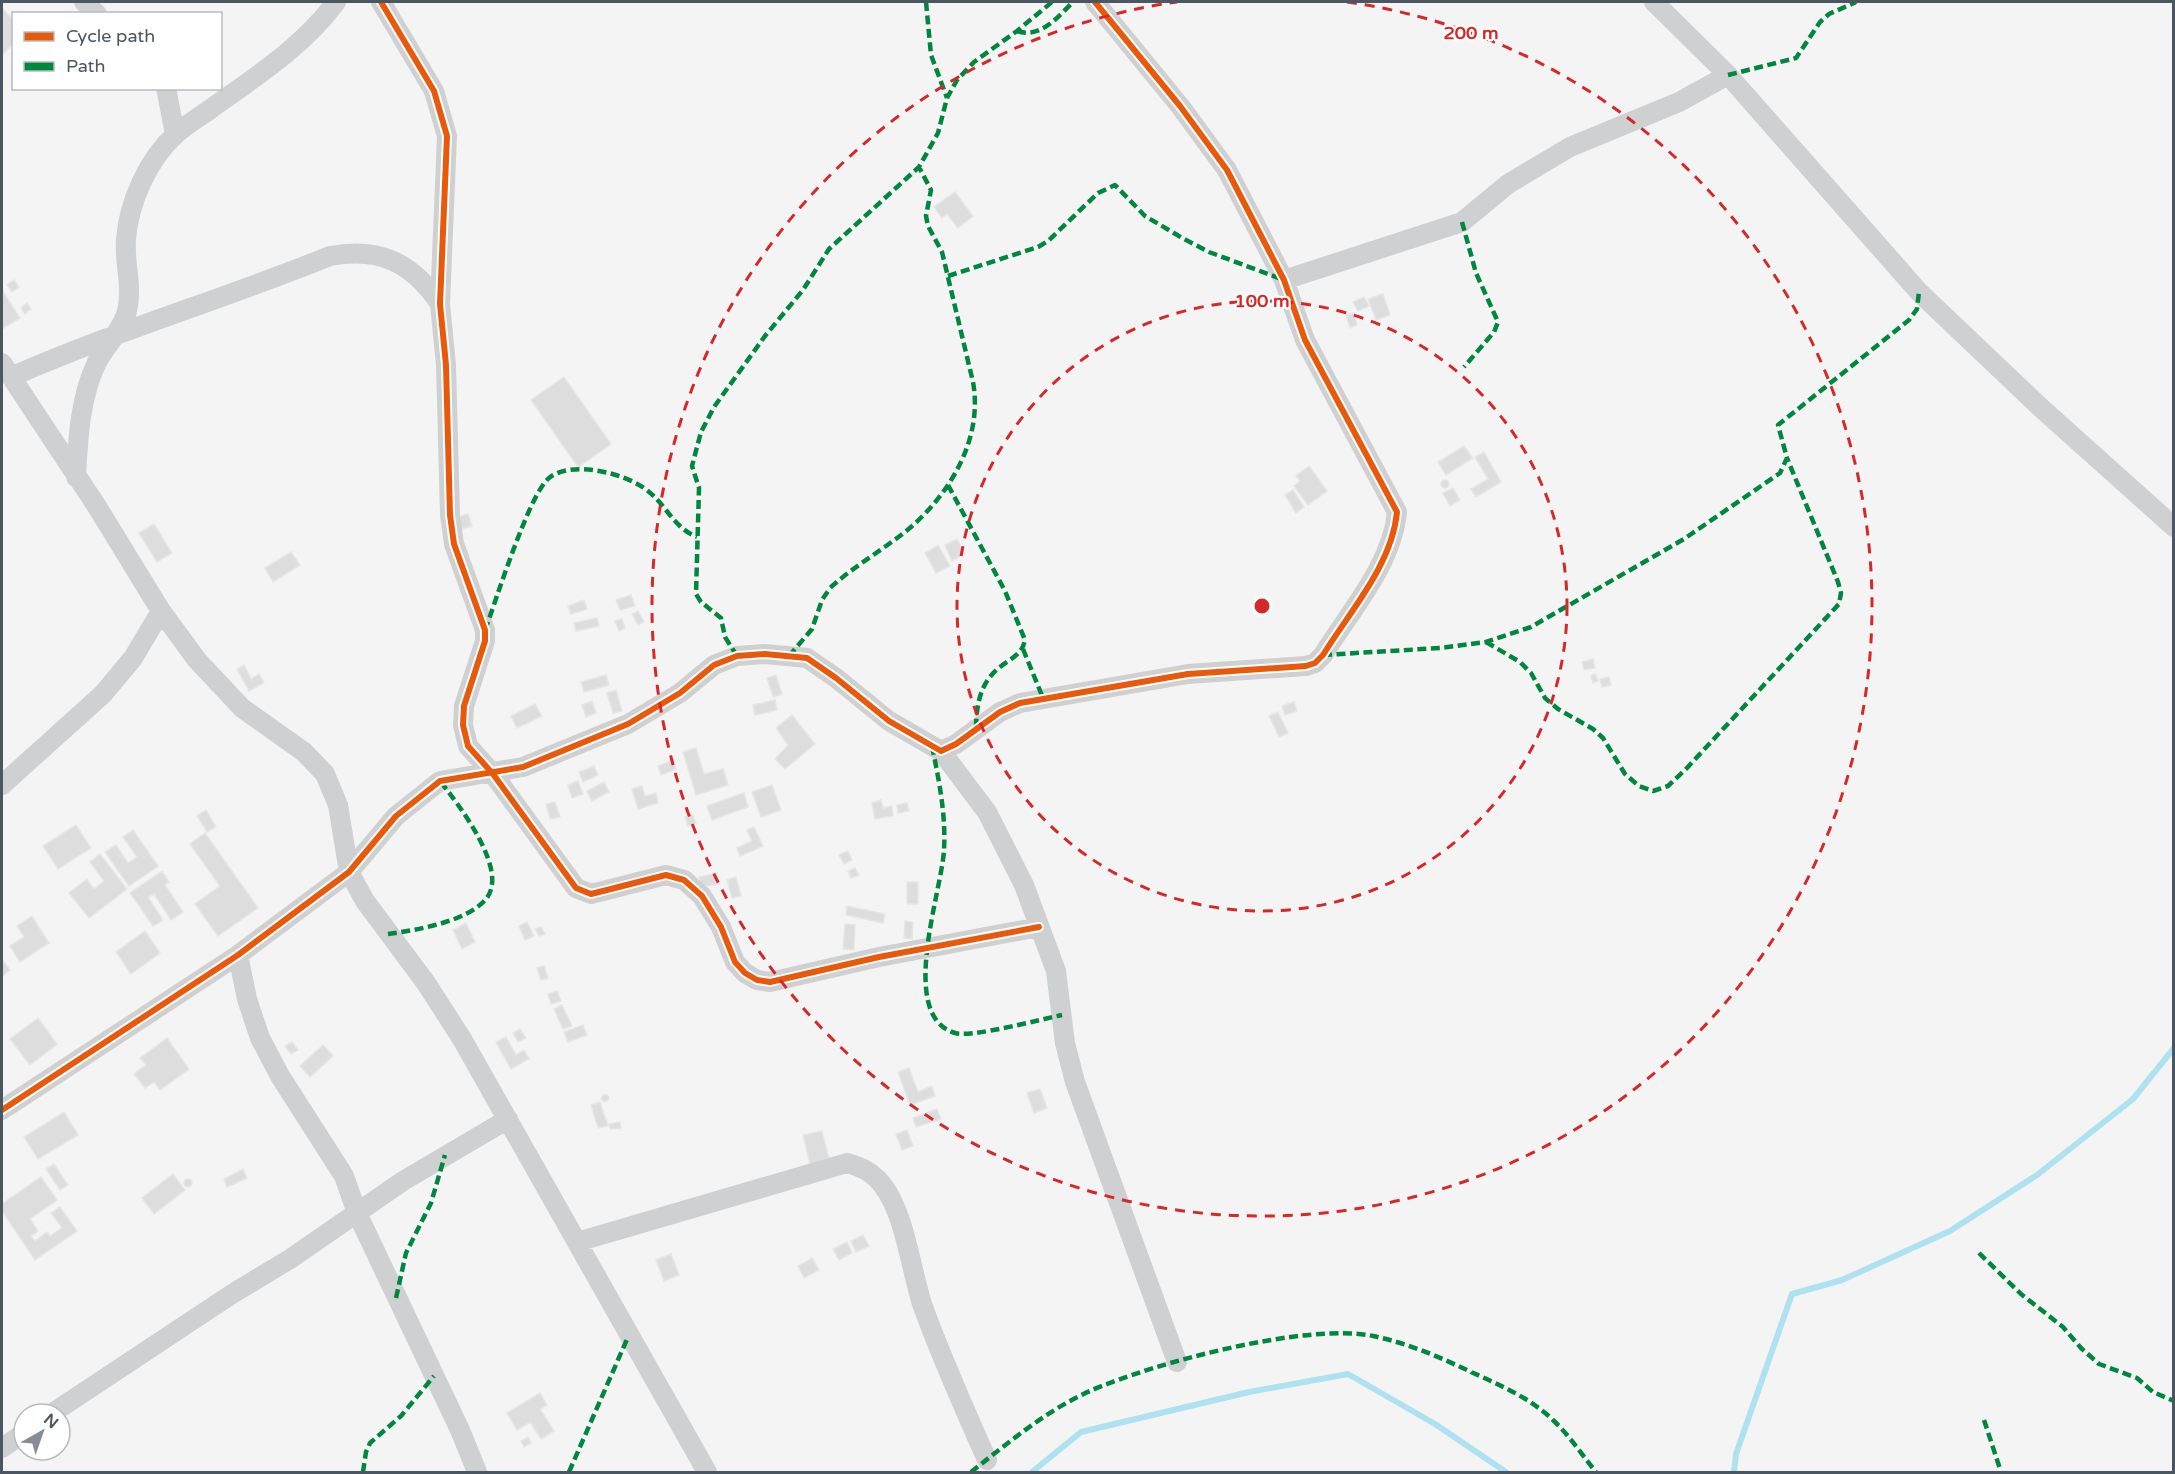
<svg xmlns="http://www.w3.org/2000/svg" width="2175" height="1474" font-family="'Varela Round',sans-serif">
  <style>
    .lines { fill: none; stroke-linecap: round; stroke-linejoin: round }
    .stream { stroke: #aee2f0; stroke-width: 6 }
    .building { fill: #ddddde; stroke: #e5e6e7; stroke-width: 1.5 }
    .minor { stroke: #ced0d2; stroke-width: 20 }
    .quiet { stroke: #00873e; stroke-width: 4.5; stroke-dasharray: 9 4.5; stroke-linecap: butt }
    .cycleway-casing { stroke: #fff; stroke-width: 10 }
    .cycleway { stroke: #e8590c; stroke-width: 6 }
    .ring { fill: none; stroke: #d62828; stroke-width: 3; stroke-dasharray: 10 8 }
    .centre { fill: #d62828; stroke: #fff; stroke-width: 3 }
    .ring-label { font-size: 18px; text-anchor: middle; font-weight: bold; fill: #d62828; stroke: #fff; stroke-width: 4.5; stroke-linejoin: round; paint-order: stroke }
  </style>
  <rect width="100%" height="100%" fill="#f4f4f4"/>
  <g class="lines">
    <path class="stream" d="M1032,1472L1081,1432L1249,1392L1348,1374L1435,1424L1506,1472
      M1734,1472L1736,1454L1792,1294L1842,1280L1950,1231L2037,1175L2133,1099L2174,1048"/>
  </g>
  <path class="building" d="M2,8L14,21V43L2,55Z
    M955,192L973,216L958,228L947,214L942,218L934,207Z
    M14,280L19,287L12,292L7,285Z
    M2,290L20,318L2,329Z
    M1383,294L1390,315L1376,320L1368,299Z
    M1364,297L1369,306L1358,311L1353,302Z
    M27,303L31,309L25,314L21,308Z
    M1354,313L1357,325L1350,328L1346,315Z
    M564,377L611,444L578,467L531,400Z
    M1464,446L1473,458L1446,475L1438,462Z
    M1484,452L1501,482L1476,497L1471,489L1488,479L1475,457Z
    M1309,466L1327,491L1308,505L1294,486L1300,481L1296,476Z
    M1441 484a4 4 0 1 1 8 0a4 4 0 1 1-8 0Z
    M1453,488L1460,500L1450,506L1443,493Z
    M1293,490L1304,507L1296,513L1285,495Z
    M468,514L472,526L461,529L458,517Z
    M154,524L172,553L157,562L139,533Z
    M957,539L965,554L952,561L945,545Z
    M938,545L950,566L936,573L925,553Z
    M291,552L300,565L273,582L265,568Z
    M631,595L635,606L620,610L616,600Z
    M584,600L587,609L571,614L568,606Z
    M638,611L644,622L638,625L632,614Z
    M597,618L599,626L576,631L574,623Z
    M622,619L625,628L619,631L615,621Z
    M1593,659L1595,668L1584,670L1582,662Z
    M244,665L251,679L259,674L264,683L249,691L237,669Z
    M1595,674L1598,681L1593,683L1591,676Z
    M606,675L609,685L584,692L581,682Z
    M776,675L782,694L773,697L767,678Z
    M1609,677L1611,685L1602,687L1600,679Z
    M616,690L622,711L613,713L607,693Z
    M775,700L777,710L755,715L753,705Z
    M592,701L596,713L586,717L582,705Z
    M1294,702L1297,711L1285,715L1282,706Z
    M535,704L542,716L517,728L511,716Z
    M1278,712L1288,733L1279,737L1269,716Z
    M792,715L815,744L785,769L775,759L788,745L776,728Z
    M696,748L704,774L723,769L728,785L696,795L683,752Z
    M673,760L676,769L661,775L658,766Z
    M594,766L598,775L583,782L579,772Z
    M578,781L583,794L572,798L568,785Z
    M604,782L609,792L592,801L587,791Z
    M772,785L781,810L761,817L752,792Z
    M642,786L645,796L656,793L658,803L638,809L632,789Z
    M744,793L748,807L712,820L707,806Z
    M881,800L883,808L892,806L893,816L875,819L872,803Z
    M555,802L560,817L550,819L546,804Z
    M907,803L909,811L898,813L897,805Z
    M206,810L216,827L207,832L197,816Z
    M692,814L696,823L688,826L685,817Z
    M76,825L91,848L58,869L43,846Z
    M754,827L763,846L740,856L737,848L752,841L747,830Z
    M133,830L158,866L129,886L105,852L116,845L128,863L137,857L123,837Z
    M205,833L258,908L218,936L195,904L220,886L190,844Z
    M848,851L852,860L844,864L839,855Z
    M100,854L127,889L89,918L69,893L87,879L94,889L104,881L90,862Z
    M855,868L859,875L851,878L848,871Z
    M162,871L169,882L165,885L183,912L171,920L154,894L148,897L163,920L153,926L130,893Z
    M717,873L719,884L701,887L699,877Z
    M736,877L741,896L732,898L727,880Z
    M907,882H918V904H907Z
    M847,906L885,914L883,923L846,915Z
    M32,916L49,943L20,962L10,946L24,937L17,926Z
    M905,921L913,922L912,939L904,938Z
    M527,922L534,936L525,940L519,926Z
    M466,923L475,942L462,949L453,930Z
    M845,924L855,925L854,950L843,949Z
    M541,927L545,934L539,936L535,929Z
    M145,931L160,953L131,974L116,952Z
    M2,959L10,970L2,977Z
    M544,966L548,978L541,980L537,968Z
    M557,991L561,1001L551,1004L548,994Z
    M562,1005L572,1026L563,1029L554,1009Z
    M38,1018L57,1044L30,1065L10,1039Z
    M583,1025L587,1035L568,1042L564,1032Z
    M520,1029L526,1038L518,1042L513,1033Z
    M506,1037L516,1055L524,1050L529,1059L511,1069L496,1042Z
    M167,1038L189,1069L160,1090L154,1082L145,1088L134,1074L146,1065L140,1058Z
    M292,1042L298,1050L291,1054L285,1046Z
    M323,1045L333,1056L310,1077L300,1066Z
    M909,1068L918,1092L932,1086L935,1096L910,1105L898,1072Z
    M1040,1089L1047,1108L1034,1113L1027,1093Z
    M601.5 1098a3.5 3.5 0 1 1 7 0a3.5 3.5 0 1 1-7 0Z
    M600,1102L608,1126L598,1128L591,1105Z
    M937,1109L941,1119L916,1127L913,1118Z
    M64,1112L78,1135L38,1159L24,1137Z
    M620,1122L621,1128L610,1129L609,1124Z
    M907,1130L913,1146L902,1150L896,1134Z
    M822,1131L829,1159L810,1164L803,1135Z
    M54,1164L68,1185L60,1190L46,1169Z
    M243,1169L247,1178L227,1187L224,1179Z
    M173,1174L185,1190L154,1214L142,1198Z
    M41,1177L57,1200L30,1219L38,1231L31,1236L35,1241L47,1232L50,1236L62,1228L51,1213L60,1207L77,1231L35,1260L2,1211V1204Z
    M184 1183a4 4 0 1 1 8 0a4 4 0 1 1-8 0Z
    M863,1235L869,1246L856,1252L851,1241Z
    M847,1242L852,1253L839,1260L833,1249Z
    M671,1254L679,1275L664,1281L656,1260Z
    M812,1258L819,1270L804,1278L798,1266Z
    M540,1393L547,1405L540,1409L554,1431L541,1439L530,1422L517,1430L507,1413Z
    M528,1437L531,1443L524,1447L521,1441Z"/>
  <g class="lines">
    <path class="minor" d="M84,2L97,14
      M381,2L434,91L447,136L440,304L446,365L450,515L454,544L485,630V641L464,706L463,725L468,746L493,774L576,888L591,894L666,875L684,880L702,896L721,927L735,962L745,973L757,980L770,982L879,957L1039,927
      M1654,2L1728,75L1919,292L2040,407L2174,527
      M166,88L175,134
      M1284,280L1462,222L1508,184L1570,147L1679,102L1728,75
      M2,363L96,505L161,611L197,660L242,708L304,752L325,774L338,805L349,872L365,901L426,983L462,1039L707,1472
      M11,377C115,331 224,299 330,256C379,247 412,262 440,304
      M76,477C78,438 80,397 97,362C106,345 123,329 127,311C133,287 124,263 126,239C129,202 148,159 176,134C188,123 203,115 216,105C260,74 304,45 336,2
      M941,751L987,812L1024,885L1056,971L1065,1043L1075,1082L1177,1362
      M2,785L103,694L133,658L161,611
      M238,955L247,999L260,1038L280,1076L344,1176L357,1213L460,1430L477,1472
      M2,1110L238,955L349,872L396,816L440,781L523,767L628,724L680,693L714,665L737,656L765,654L807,658L836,678L889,721L941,751L956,744L1000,712L1020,703L1188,674L1306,666L1315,663L1323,655C1350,611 1392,565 1397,512L1305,340L1284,280L1227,170L1180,106L1095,2
      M577,1242L847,1163C862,1167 874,1173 884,1187C905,1216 911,1269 922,1304C941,1357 964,1408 987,1460
      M51,1414L232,1294L290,1259L403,1181L508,1119
      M2,1448L24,1433"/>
    <path class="quiet" d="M926,2L931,55L947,98
      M1017,31C1040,39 1058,17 1073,2
      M1728,75L1796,58L1820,22L1829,14L1856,2
      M1462,222L1476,273L1498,322L1494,332L1464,367
      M948,276L1038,247L1048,241L1098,193L1115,185L1145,216L1184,239L1209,252L1284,280
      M948,485L1005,591L1025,640C1022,655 1011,658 1000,667C980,683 977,703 976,726
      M485,630C496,601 529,494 549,478C571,460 623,473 644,488C666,503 672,527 697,537
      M1486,642L1520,662L1531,673L1545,698L1558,709L1593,729L1603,738L1625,774L1639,786L1653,791L1668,786L1686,769L1839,604L1841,593L1838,582L1787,458
      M1023,649L1043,698
      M1323,655L1440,648L1486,642L1531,627L1684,539L1780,473L1787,458L1778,425L1909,320L1917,309L1919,292
      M737,656L725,637L721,618L701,602L696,594L699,488L692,466L701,432L714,407L765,336L803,290L829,249L919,167L938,133L947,98L957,80L974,62L1017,31L1052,2
      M789,656L812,629L822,600L830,588C855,565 885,549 911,527C952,491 983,437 973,382L942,252L928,226L926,216L931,190L919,167
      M932,746C939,780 946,815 944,850C942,891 897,1016 955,1033C971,1038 1042,1019 1062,1015
      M388,934C416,930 467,922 486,899C510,870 458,804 440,781
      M1979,1253L2021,1294L2063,1327L2081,1348L2099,1364L2137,1378L2153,1392L2174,1401
      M396,1298L406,1253L431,1203L445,1155
      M1984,1420L2001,1472
      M363,1472L366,1452L370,1443L401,1416L434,1376
      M569,1472L628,1337
      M971,1472C1008,1443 1047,1410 1090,1391C1153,1363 1308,1322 1373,1336C1407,1343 1440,1357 1471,1372C1500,1385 1530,1398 1553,1420C1570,1436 1582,1455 1596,1472"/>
    <defs>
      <path id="cycleway" d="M381,2L434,91L447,136L440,304L446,365L450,515L454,544L485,630V641L464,706L463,725L468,746L493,774L576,888L591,894L666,875L684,880L702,896L721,927L735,962L745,973L757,980L770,982L879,957L1039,927
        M2,1110L238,955L349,872L396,816L440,781L523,767L628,724L680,693L714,665L737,656L765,654L807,658L836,678L889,721L941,751L956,744L1000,712L1020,703L1188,674L1306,666L1315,663L1323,655C1350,611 1392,565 1397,512L1305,340L1284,280L1227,170L1180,106L1095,2"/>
    </defs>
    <use href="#cycleway" class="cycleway-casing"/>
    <use href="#cycleway" class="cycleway"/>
  </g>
  <g class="ring">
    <circle cx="1262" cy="606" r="305"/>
    <path d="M1347 2A610 610 0 1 1 1177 2"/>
  </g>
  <circle cx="1262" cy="606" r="9" class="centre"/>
  <g class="ring-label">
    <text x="1471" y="39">200 m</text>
    <text x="1262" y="307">100 m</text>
  </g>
  <rect width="2175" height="1474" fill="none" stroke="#4a5661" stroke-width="6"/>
  <rect x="12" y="12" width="210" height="78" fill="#ffffff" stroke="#b7bbc0" stroke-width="1.5"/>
  <rect x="24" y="32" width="30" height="9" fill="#e8590c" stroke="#b7bbc0" stroke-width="1.5"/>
  <text x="66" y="42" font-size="18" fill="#4a5661">Cycle path</text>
  <rect x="24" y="62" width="30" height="9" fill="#00873e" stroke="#b7bbc0" stroke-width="1.5"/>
  <text x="66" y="72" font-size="18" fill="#4a5661">Path</text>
  <g transform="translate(42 1432) rotate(40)"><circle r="28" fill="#ffffff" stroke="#b7bbc0" stroke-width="1.5"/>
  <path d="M0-4.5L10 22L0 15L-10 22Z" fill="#868d94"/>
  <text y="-9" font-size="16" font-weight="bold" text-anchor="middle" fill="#4a5661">N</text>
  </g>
</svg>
